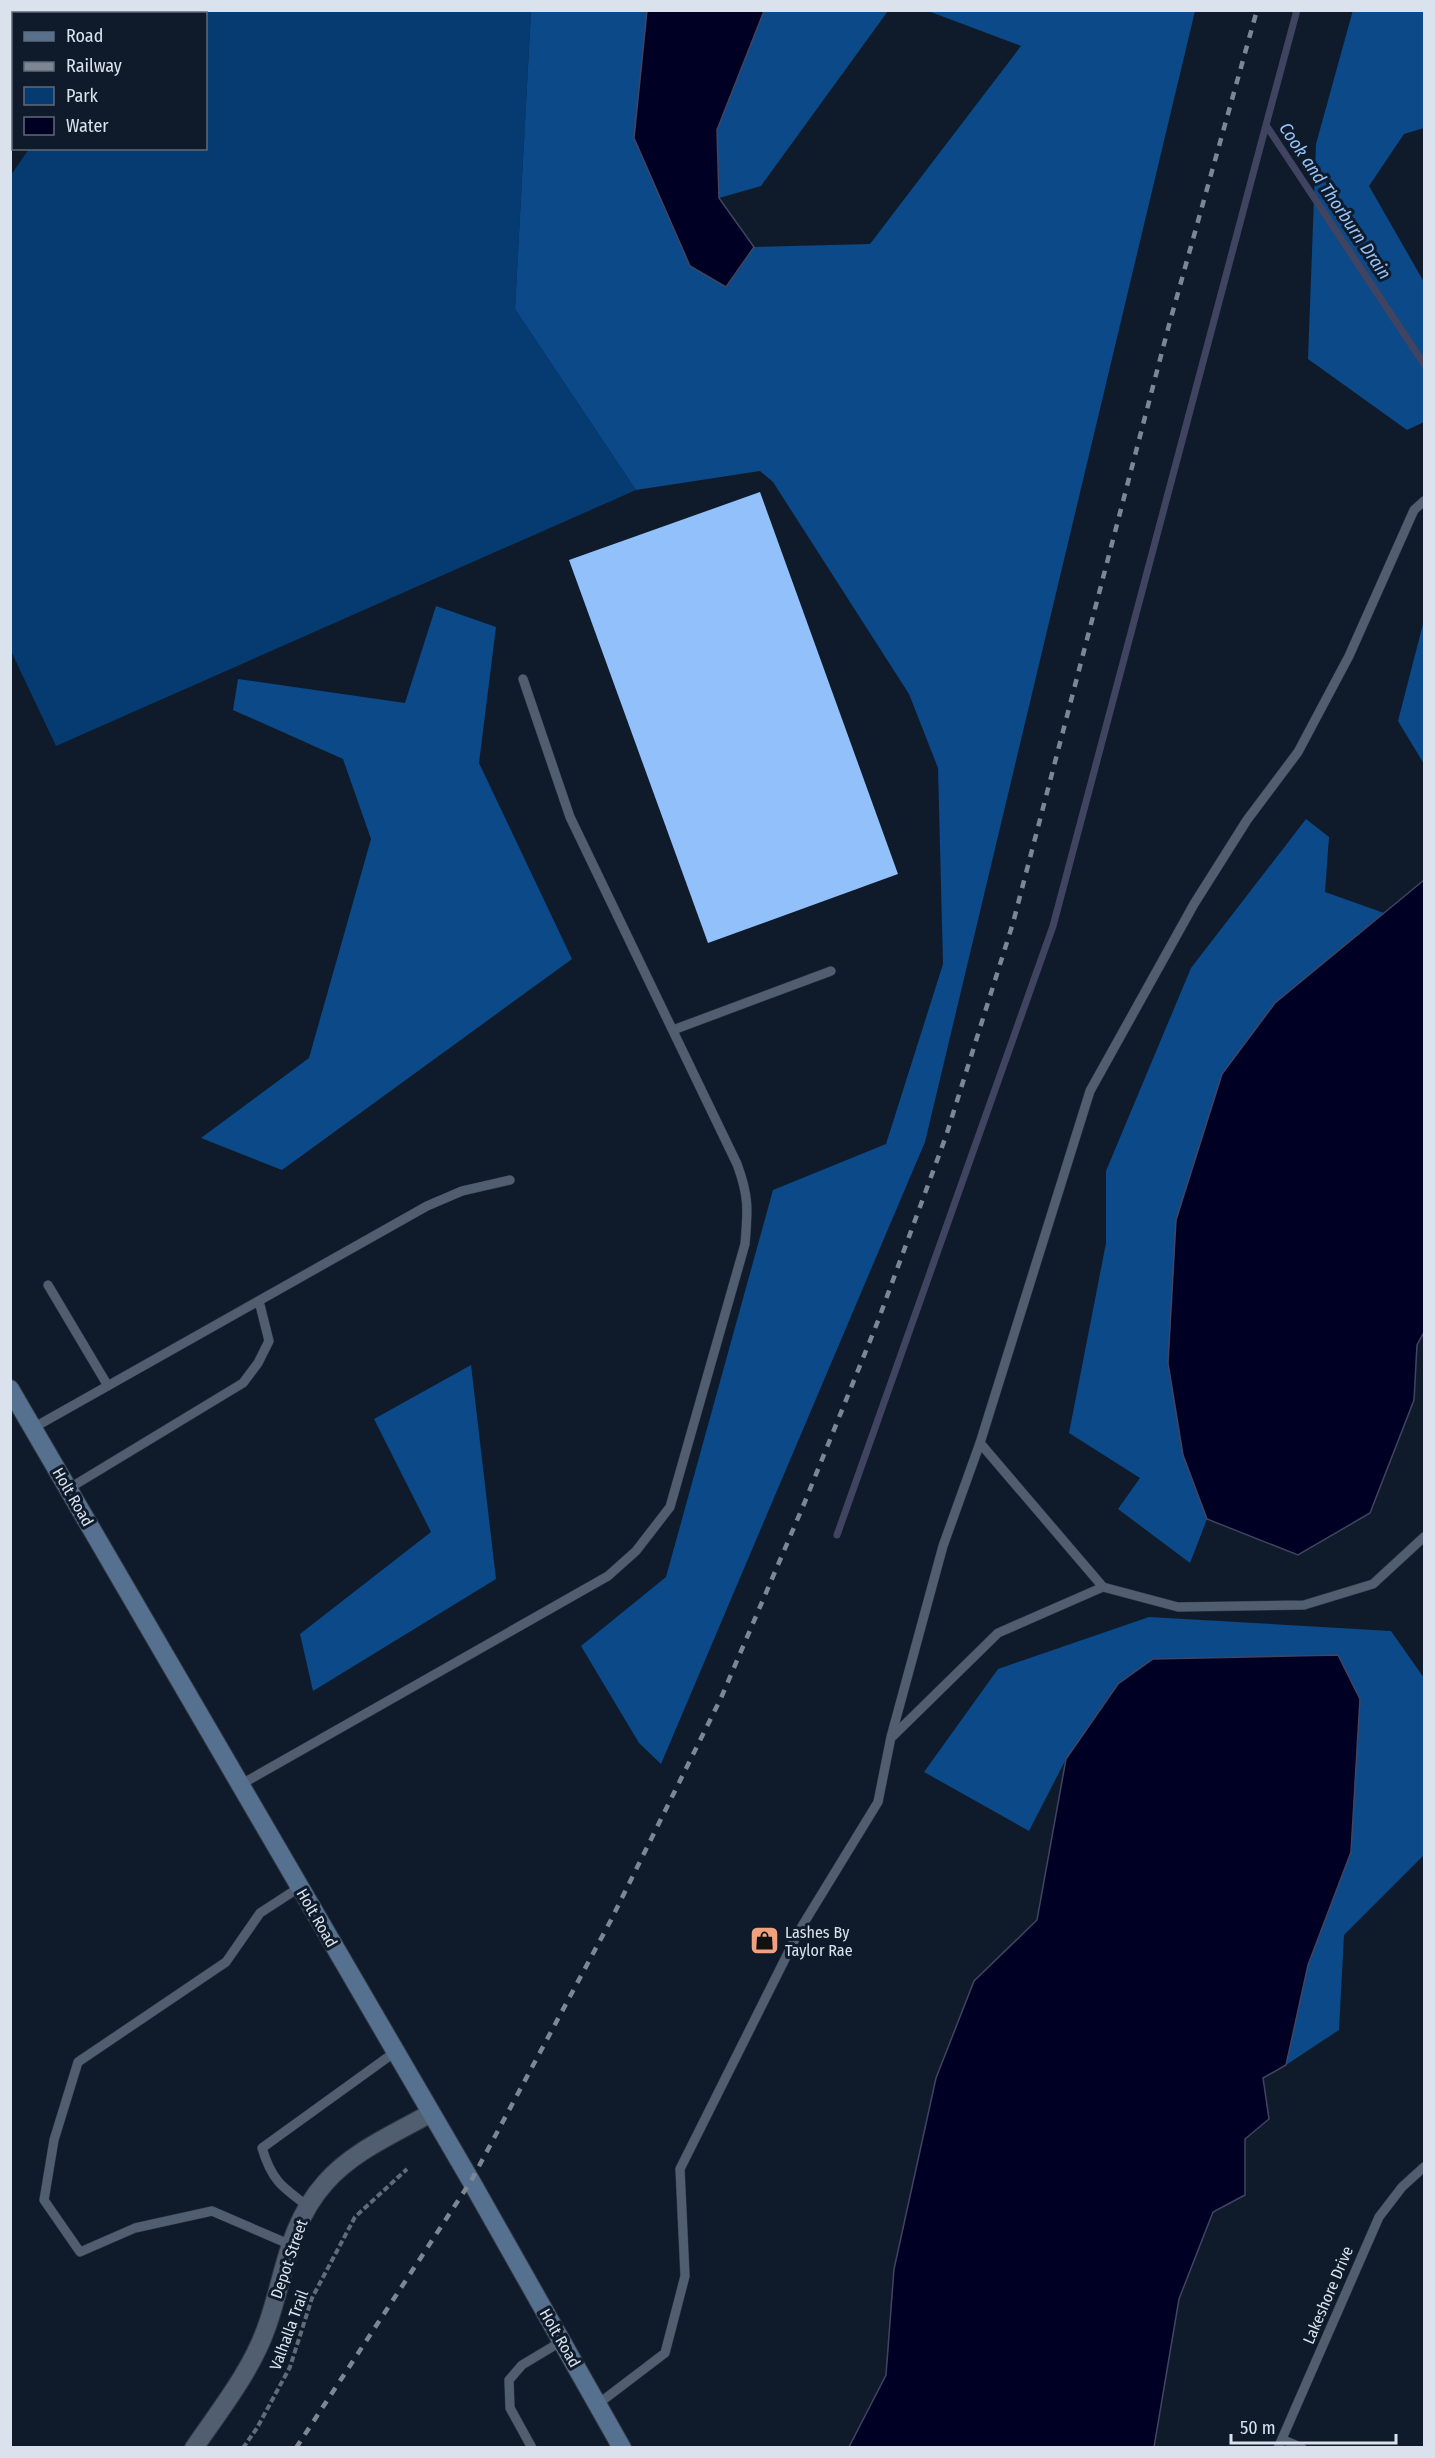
<svg xmlns="http://www.w3.org/2000/svg" width="1435" height="2458" font-family="'Fira Sans Condensed',sans-serif">
  <style>
    .green { fill: #053b71 }
    .forest { fill: #0b4988 }
    .water { fill: #000025; stroke: #414461; stroke-width: 1.5 }
    .lines { fill: none; stroke-linecap: round; stroke-linejoin: round }
    .stream { stroke: #414461; stroke-width: 7 }
    .building { fill: #91c0fa }
    .lane-casing { stroke: #303742; stroke-width: 10 }
    .street-casing { stroke: #303742; stroke-width: 20 }
    .secondary-casing { stroke: #303742; stroke-width: 20 }
    .path { stroke: #606b78; stroke-width: 4; stroke-dasharray: 6 3; stroke-linecap: butt }
    .lane { stroke: #505e70; stroke-width: 9 }
    .street { stroke: #505e70; stroke-width: 18 }
    .secondary { stroke: #567090; stroke-width: 18 }
    .rail { stroke: #7d8793; stroke-width: 4.5; stroke-dasharray: 8 8; stroke-linecap: butt }
    .labels { text-anchor: middle; dominant-baseline: central; stroke-width: 6; stroke-linejoin: round; paint-order: stroke }
    .street-label { font-size: 16px; fill: #dae3ed; stroke: #0f1b2a }
    .poi-label { font-size: 16px; fill: #dae3ed; stroke: #0f1b2a; text-anchor: start }
    .water-label { font-size: 18px; font-style: italic; fill: #97c3f9; stroke: #0f1b2a }
  </style>
  <rect width="100%" height="100%" fill="#0f1b2a"/>
  <path class="green" d="M127,11H531L515,309L636,490L56,746L11,651V175L29,149L206,148V14L124,13Z"/>
  <path class="forest" d="M1353,10L1424,11V128L1404,134L1369,186L1424,282V422L1407,430L1308,359L1316,144Z
    M531,11H647L634,138L726,287L754,247L870,244L1021,46L928,11H1195L925,1142L661,1764L639,1743L581,1646L666,1577L773,1190L886,1144L943,964L938,768L909,694L773,482L760,471L636,490L515,309Z
    M764,11H888L761,186L719,198L717,129Z
    M436,606L496,627L479,763L572,959L282,1170L201,1138L309,1058L371,839L343,759L233,710L238,679L405,703Z
    M1424,620V764L1398,721Z
    M1306,819L1329,837L1325,892L1384,913L1275,1003L1183,1455L1207,1519L1190,1563L1118,1509L1140,1478L1069,1433L1106,1243V1171L1191,968Z
    M471,1365L496,1579L313,1691L300,1634L431,1532L374,1419Z
    M1149,1617L1391,1631L1424,1678V1855L1344,1935L1339,2030L1286,2065L1308,1965L1066,1759L1029,1831L924,1772L998,1669Z"/>
  <path class="water" d="M647,11H764L717,130L719,198L754,247L726,287L690,266L634,138Z
    M1424,880V1332L1417,1345L1414,1400L1370,1513L1298,1555L1207,1519L1183,1455L1168,1363L1176,1220L1222,1074L1275,1003Z
    M1338,1655L1360,1699L1351,1852L1308,1965L1286,2065L1263,2078L1269,2119L1245,2139V2195L1213,2212L1179,2299L1154,2447H849L886,2375L894,2269L936,2078L974,1981L1037,1920L1066,1759L1118,1684L1153,1659Z"/>
  <g class="lines">
    <path class="stream" d="M1297,10L1266,125L1424,364
      M837,1535L1053,926L1266,125"/>
  </g>
  <path class="building" d="M760,492L898,874L708,943L569,560Z"/>
  <g class="lines">
    <defs>
      <path id="lane" d="M673,1030L831,971
        M48,1285L108,1386
        M33,1428L427,1206L462,1191L510,1180
        M980,1443L1103,1587L1178,1607L1304,1605L1373,1584L1424,1537
        M68,1489L243,1383L258,1363L269,1341L259,1301
        M893,1736L998,1633L1103,1587
        M240,1785L608,1576L636,1551L670,1507L745,1244C748,1210 749,1196 737,1164L570,817L523,679
        M309,2207C282,2187 272,2181 262,2148L395,2052
        M291,2245L212,2211L135,2228L80,2252L44,2200L54,2140L78,2062L226,1962L260,1913L300,1887
        M598,2404L665,2353L685,2276L680,2169L799,1931L878,1802L891,1737L943,1546L980,1443L1090,1091L1194,904L1247,820L1298,752L1349,656L1414,510L1424,501
        M1282,2439L1302,2448
        M532,2448L510,2408L509,2380L522,2365L562,2341
        M1278,2448L1379,2217L1402,2187L1424,2167"/>
      <path id="street" d="M194,2448C220,2410 252,2370 267,2326C285,2276 287,2226 325,2183C353,2151 394,2134 431,2113"/>
      <path id="secondary" d="M10,1389L471,2181L622,2448"/>
    </defs>
    <use href="#lane" class="lane-casing"/>
    <use href="#street" class="street-casing"/>
    <use href="#secondary" class="secondary-casing"/>
    <path class="path" d="M243,2448L257,2428L290,2367L312,2298L355,2217L407,2169"/>
    <use href="#lane" class="lane"/>
    <use href="#street" class="street"/>
    <use href="#secondary" class="secondary"/>
    <path class="rail" d="M296,2448L471,2181L611,1920L721,1698L804,1504L878,1321L946,1136L1013,923L1169,325L1257,10"/>
  </g>
  <defs>
    <symbol id="shop-square" viewBox="-11 -11 22 22"><rect x="-9" y="-9" width="18" height="18" rx="4" fill="#f2a17e" stroke="#0f1b2a"/><path d="M-5-2.5h2.3a2.7 3.5 0 0 1 5.4 0H5L5.5 6h-11ZM-1.5-2.5h3a1.5 2.3 0 0 0-3 0Z" fill="#111"/></symbol>
  </defs>
  <g fill-rule="evenodd">
    <use href="#shop-square" x="748" y="1924" width="33" height="33"/>
  </g>
  <g class="labels">
    <g class="street-label">
      <text transform="translate(73 1497) rotate(60)">Holt Road</text>
      <text transform="translate(317 1918) rotate(60)">Holt Road</text>
      <text transform="translate(289 2259) rotate(-71)">Depot Street</text>
      <text transform="translate(1328 2295) rotate(-67)">Lakeshore Drive</text>
      <text transform="translate(289 2330) rotate(-70)">Valhalla Trail</text>
      <text transform="translate(560 2338) rotate(60)">Holt Road</text>
    </g>
    <g class="poi-label">
      <text x="785" y="1932">Lashes By<tspan x="785" dy="18">Taylor Rae</tspan></text>
    </g>
    <g class="water-label">
      <text transform="translate(1335 201) rotate(56)">Cook and Thorburn Drain</text>
    </g>
  </g>
  <rect width="1435" height="2458" fill="none" stroke="#dae3ed" stroke-width="24"/>
  <rect x="12" y="12" width="195" height="138" fill="#0f1b2a" stroke="#606b78" stroke-width="1.5"/>
  <rect x="24" y="32" width="30" height="9" fill="#567090" stroke="#606b78" stroke-width="1.5"/>
  <text x="66" y="42" font-size="18" fill="#dae3ed">Road</text>
  <rect x="24" y="62" width="30" height="9" fill="#7d8793" stroke="#606b78" stroke-width="1.5"/>
  <text x="66" y="72" font-size="18" fill="#dae3ed">Railway</text>
  <rect x="24" y="87" width="30" height="18" fill="#053b71" stroke="#606b78" stroke-width="1.5"/>
  <text x="66" y="102" font-size="18" fill="#dae3ed">Park</text>
  <rect x="24" y="117" width="30" height="18" fill="#000025" stroke="#606b78" stroke-width="1.5"/>
  <text x="66" y="132" font-size="18" fill="#dae3ed">Water</text>
  <path d="M1231 2434v9h165v-9" fill="none" stroke="#dae3ed" stroke-width="3"/>
  <text x="1240" y="2434" font-size="18" fill="#dae3ed" stroke="#0f1b2a" stroke-width="4.5" paint-order="stroke">50 m</text>
</svg>
